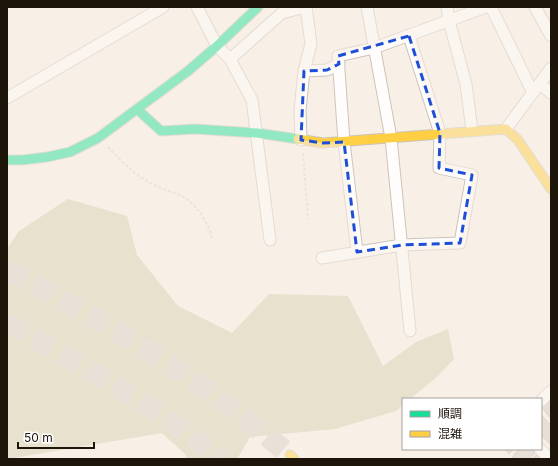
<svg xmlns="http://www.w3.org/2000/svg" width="558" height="466" font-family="Inter,'Noto Sans JP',sans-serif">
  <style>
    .forest { fill: #d2d0af }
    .building { fill: #d5cdc4; stroke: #c1b8af }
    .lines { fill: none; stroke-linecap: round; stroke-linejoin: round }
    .highway-tunnel { stroke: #d7cec5; stroke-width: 21; stroke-dasharray: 21 10; stroke-linecap: butt }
    .street-casing { stroke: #ccc4bb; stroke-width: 13 }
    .fast-casing { stroke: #ccc4bb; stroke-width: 11 }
    .slow-casing { stroke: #ccc4bb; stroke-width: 11 }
    .path { stroke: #d9d7d4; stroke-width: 2; stroke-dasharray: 3 2; stroke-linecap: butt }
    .street { stroke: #fefdfb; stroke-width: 11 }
    .fast { stroke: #16e098; stroke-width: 9 }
    .slow { stroke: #ffcf43; stroke-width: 9 }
    .marked { fill: none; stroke: #1d4ed8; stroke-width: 3; stroke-dasharray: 8 5; stroke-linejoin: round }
  </style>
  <rect width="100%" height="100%" fill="#f8efe6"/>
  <path class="forest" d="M68,199L127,216L137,255L178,306L232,333L269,294L348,296L383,366L416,342L448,329L454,359L438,376L410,399H403V405L396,411L335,429L250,437L237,459H186V455L162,433L7,459V249L19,231Z"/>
  <path class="building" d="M551,397V417L550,418L541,406Z
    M541,415L548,422L541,429Z
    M549,423L551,425V445L541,435V431Z
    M505,449H514L509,454Z
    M519,449H530L535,453L529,459H514L512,457Z
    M536,455L540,459H532Z"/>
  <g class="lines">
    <path class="highway-tunnel" d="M7,269C56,297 106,324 154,354C202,384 246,419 290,455
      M7,323L112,383L172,422L222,459"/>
    <defs>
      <path id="street" d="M197,7L217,46L230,59L252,100L270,240
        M367,7L391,138L410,331
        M447,7L449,21L466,84L472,131
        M491,7L533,93
        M535,7L551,36
        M230,59L282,13L305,7
        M304,71L327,70L339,64
        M540,84L551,93
        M7,98L163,7
        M506,129L551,68
        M301,140L300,111L304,71L311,44L306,7
        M357,252L344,142L338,56L374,48L486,7
        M322,258L402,245L460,243L472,175L439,168L440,133L409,36
        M541,401L551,391
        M540,449L550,459"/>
      <path id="fast" d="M137,109L161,131L195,129L257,133L298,139
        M7,160H22L47,157L70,152L98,138L188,71L217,46L258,7"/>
      <path id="slow" d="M298,139L323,143L506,129L518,140L551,189
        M290,455L294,459"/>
    </defs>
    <use href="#street" class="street-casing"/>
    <use href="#fast" class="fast-casing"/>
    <use href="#slow" class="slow-casing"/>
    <path class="path" d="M108,147C123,163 136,176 156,186C165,191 176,192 185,198C199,207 208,223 212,238
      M303,153L308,219"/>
    <use href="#street" class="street"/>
    <use href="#fast" class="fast"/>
    <use href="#slow" class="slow"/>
  </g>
  <path d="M0 0H558V466H0ZM409,36L440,133L439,168L472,175L460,243L402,245L357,252L344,142L323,143L301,140L304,71L327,70L339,64L338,56Z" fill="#f8efe6" fill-opacity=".55" fill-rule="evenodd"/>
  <path class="marked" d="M409,36L440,133L439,168L472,175L460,243L402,245L357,252L344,142L323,143L301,140L304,71L327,70L339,64L338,56Z"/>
  <rect width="558" height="466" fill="none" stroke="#1d140a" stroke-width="16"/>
  <rect x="402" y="398" width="140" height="52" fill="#ffffff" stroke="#a5a19d"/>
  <rect x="410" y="411" width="20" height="6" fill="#16e098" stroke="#a5a19d"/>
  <text x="438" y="418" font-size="12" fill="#1d140a">順調</text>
  <rect x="410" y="431" width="20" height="6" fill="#ffcf43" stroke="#a5a19d"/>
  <text x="438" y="438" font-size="12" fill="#1d140a">混雑</text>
  <path d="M18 442v6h76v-6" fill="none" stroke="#1d140a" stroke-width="2"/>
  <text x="24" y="442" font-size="12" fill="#1d140a" stroke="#ffffff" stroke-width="3" paint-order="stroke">50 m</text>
</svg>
